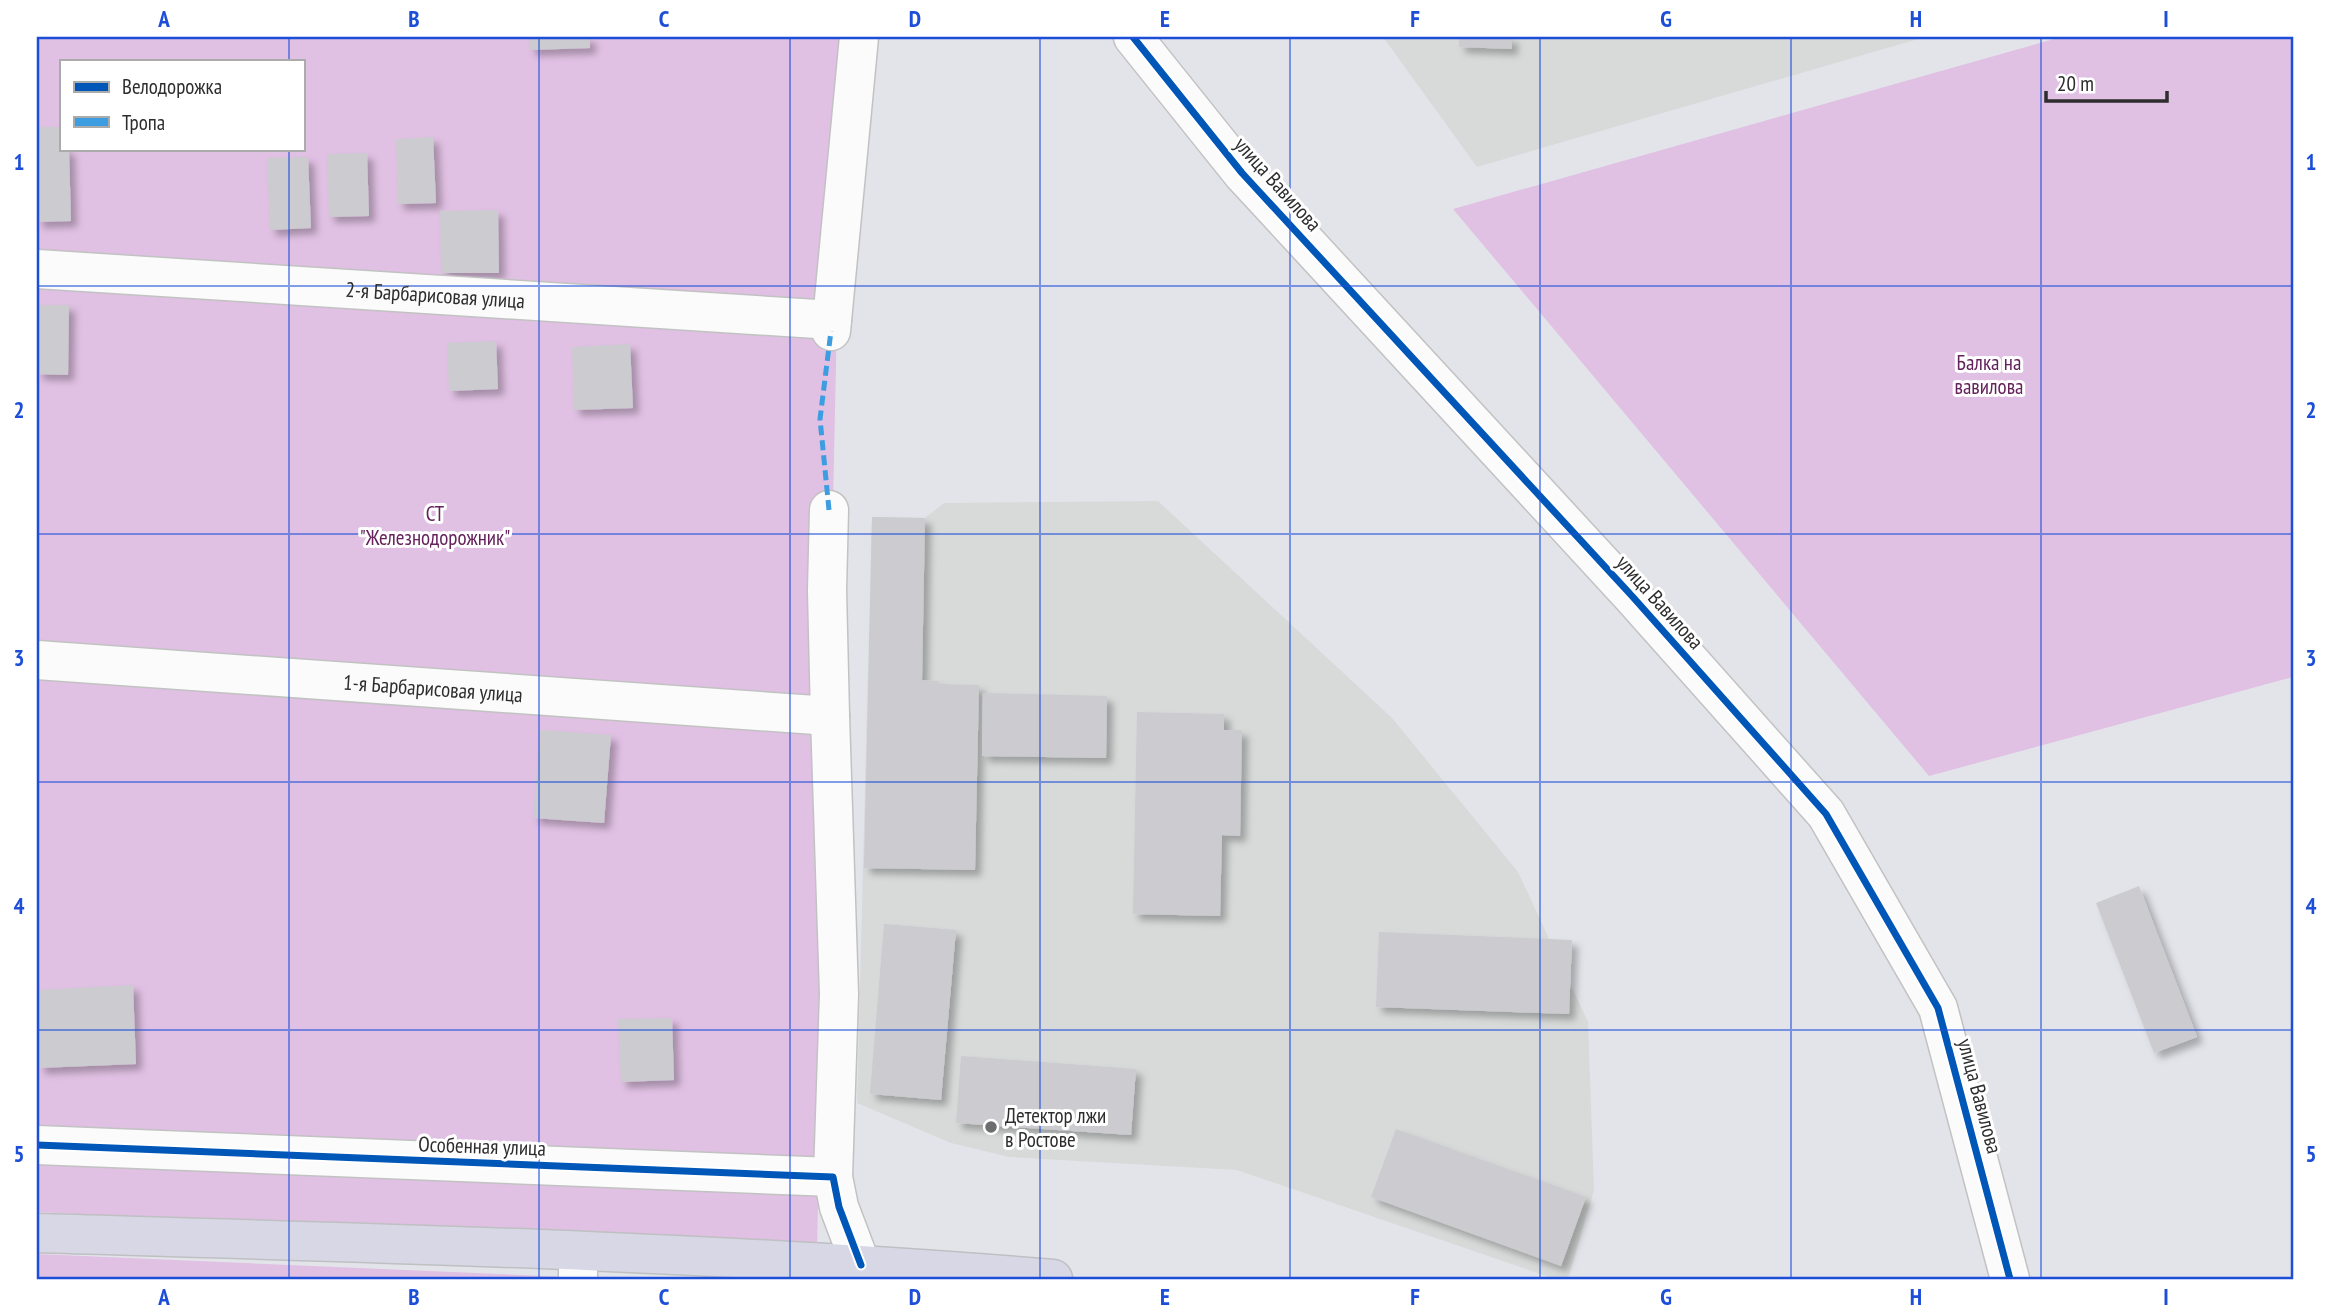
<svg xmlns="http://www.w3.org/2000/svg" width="2330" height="1316" font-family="'PT Sans Narrow',sans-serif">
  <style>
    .industrial { fill: #d7dad9 }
    .green { fill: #e0c0e3; fill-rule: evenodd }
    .building { fill: #cbcbd0; filter: url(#shadow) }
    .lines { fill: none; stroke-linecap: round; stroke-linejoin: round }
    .minor-casing { stroke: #c2c2c3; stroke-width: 41 }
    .major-casing { stroke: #bfc0c2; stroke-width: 41 }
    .minor { stroke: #fbfbfc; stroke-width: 38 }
    .major { stroke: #d8d7e6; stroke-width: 38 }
    .quiet { stroke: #3d9de1; stroke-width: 5; stroke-dasharray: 10 5; stroke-linecap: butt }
    .cycleway-casing { stroke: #fff; stroke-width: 11 }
    .cycleway { stroke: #0057b8; stroke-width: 7 }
    .grid { fill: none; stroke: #1d4ed8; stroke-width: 2; stroke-opacity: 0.55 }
    .poi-dot { fill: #6d6d6f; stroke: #fff; stroke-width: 2.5 }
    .labels { text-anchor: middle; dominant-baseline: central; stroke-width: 6; stroke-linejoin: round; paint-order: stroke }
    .street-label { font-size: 21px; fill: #2d2d2d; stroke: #fff }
    .park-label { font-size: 21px; fill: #65215b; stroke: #fff }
    .poi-label { font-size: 21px; fill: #2d2d2d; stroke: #fff; text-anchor: start }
    .neatline { fill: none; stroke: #1d4ed8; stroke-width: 2.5 }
    .grid-label { font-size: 23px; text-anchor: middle; font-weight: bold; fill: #1d4ed8 }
  </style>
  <defs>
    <filter id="shadow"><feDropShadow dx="6" dy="6" stdDeviation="3.5" flood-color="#0004"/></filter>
  </defs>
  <rect width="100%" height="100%" fill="#e3e4ea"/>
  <path class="industrial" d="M1383,37H1925L1477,167Z
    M1158,501L1392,718L1518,872L1588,1022L1594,1190L1568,1279H1555L1237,1170L1009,1157L951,1143L857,1103L872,517L925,518L944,503Z"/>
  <path class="green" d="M37,37H843L817,1250L37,1212ZM61,61H303V149H61Z
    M2061,37H2293V677L1929,776L1453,209Z
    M37,1254L612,1279H37Z"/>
  <path class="building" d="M529,37H590V48L530,50Z
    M1459,37H1512V49L1459,47Z
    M37,127H61V149H69L71,221L37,222Z
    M433,137L436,203L398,204L396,139Z
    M367,153L369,216L329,217L327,154Z
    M308,157L311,228L270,230L267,158Z
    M498,210L499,273H441L440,211Z
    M37,305H69L68,375L37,374Z
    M496,341L498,389L449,391L447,343Z
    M630,344L633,408L574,410L572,347Z
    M872,517L925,518L922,680L938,681V684L979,685L975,870L864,868Z
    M983,693L1107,696L1106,758L982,756Z
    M1137,712L1224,714V730H1242L1240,836L1222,835L1220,916L1133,914Z
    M540,730L611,735L604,823L533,818Z
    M2139,886L2197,1037L2154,1053L2096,903Z
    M884,924L956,930L941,1100L870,1094Z
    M1379,932L1572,940L1569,1014L1376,1007Z
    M133,985L136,1064L39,1068L37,990Z
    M672,1018L674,1080L621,1082L618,1019Z
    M961,1056L1136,1069L1131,1135L956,1123Z
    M1396,1129L1586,1197L1561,1266L1371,1197Z"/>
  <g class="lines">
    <defs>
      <g id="minor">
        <path d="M1133,37L1242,173L1632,596L1826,814L1938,1008L2010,1279"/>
        <path id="s1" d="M37,269L832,320"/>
        <path d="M831,331L859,37"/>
        <path d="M829,510L827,590L830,716L839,994L833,1177"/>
        <path id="s2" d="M37,660L830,716"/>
        <path d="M37,1145L833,1177L839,1207L861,1265"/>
        <path d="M578,1251V1279"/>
      </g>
      <path id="major" d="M37,1233C376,1243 715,1251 1053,1279"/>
    </defs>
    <use href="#minor" class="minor-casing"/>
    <use href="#major" class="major-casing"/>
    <use href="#minor" class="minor"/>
    <use href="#major" class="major"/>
    <path class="quiet" d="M829,510L820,419L831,331"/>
    <defs>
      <path id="cycleway" d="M1133,37L1242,173L1632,596L1826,814L1938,1008L2010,1279
        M37,1145L833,1177L839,1207L861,1265"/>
    </defs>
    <use href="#cycleway" class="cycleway-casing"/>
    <use href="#cycleway" class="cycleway"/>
  </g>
  <path class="grid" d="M289,37V61M539,37V1279M790,37V1279M1040,37V1279M1290,37V1279M1540,37V1279M1791,37V1279M2041,37V1279M289,149V1279M37,286H2293M37,534H2293M37,782H2293M37,1030H2293"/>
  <circle class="poi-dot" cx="991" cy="1127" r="7"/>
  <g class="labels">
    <g class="street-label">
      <text transform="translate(1278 184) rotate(48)">улица Вавилова</text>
      <text stroke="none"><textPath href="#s1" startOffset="399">2-я Барбарисовая улица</textPath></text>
      <text transform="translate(1660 602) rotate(48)">улица Вавилова</text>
      <text stroke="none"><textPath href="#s2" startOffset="397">1-я Барбарисовая улица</textPath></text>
      <text transform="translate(1980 1096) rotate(75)">улица Вавилова</text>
      <text transform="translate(482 1146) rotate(2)">Особенная улица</text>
    </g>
    <g class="park-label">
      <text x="1989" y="362">Балка на<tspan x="1989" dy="24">вавилова</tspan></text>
      <text x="435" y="513">СТ<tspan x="435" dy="24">"Железнодорожник"</tspan></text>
    </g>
    <g class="poi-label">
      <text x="1005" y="1115">Детектор лжи<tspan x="1005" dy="24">в Ростове</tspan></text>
    </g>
  </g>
  <rect width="2330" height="1316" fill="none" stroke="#ffffff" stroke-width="77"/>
  <rect x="60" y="60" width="245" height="91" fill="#ffffff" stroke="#ababab" stroke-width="2"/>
  <rect x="74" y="82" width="35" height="10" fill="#0057b8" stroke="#ababab" stroke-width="2"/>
  <text x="122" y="94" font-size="21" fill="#2d2d2d">Велодорожка</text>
  <rect x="74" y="117" width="35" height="10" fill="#3d9de1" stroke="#ababab" stroke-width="2"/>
  <text x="122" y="130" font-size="21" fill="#2d2d2d">Тропа</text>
  <path d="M2046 91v10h121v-10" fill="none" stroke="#2d2d2d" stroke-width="3.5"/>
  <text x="2057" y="91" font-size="21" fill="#2d2d2d" stroke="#ffffff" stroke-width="5" paint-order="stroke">20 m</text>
  <rect x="38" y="38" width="2254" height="1240" class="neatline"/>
  <g class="grid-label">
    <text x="164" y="27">A</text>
    <text x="414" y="27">B</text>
    <text x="664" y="27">C</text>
    <text x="915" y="27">D</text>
    <text x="1165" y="27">E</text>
    <text x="1415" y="27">F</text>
    <text x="1666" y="27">G</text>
    <text x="1916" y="27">H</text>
    <text x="2166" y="27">I</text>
    <text x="19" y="170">1</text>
    <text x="2311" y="170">1</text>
    <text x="19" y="418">2</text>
    <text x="2311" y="418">2</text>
    <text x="19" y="666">3</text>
    <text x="2311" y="666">3</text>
    <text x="19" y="914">4</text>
    <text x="2311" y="914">4</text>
    <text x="19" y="1162">5</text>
    <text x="2311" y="1162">5</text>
    <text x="164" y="1305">A</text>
    <text x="414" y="1305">B</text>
    <text x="664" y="1305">C</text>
    <text x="915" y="1305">D</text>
    <text x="1165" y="1305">E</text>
    <text x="1415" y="1305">F</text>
    <text x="1666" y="1305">G</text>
    <text x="1916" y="1305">H</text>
    <text x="2166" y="1305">I</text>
  </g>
</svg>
